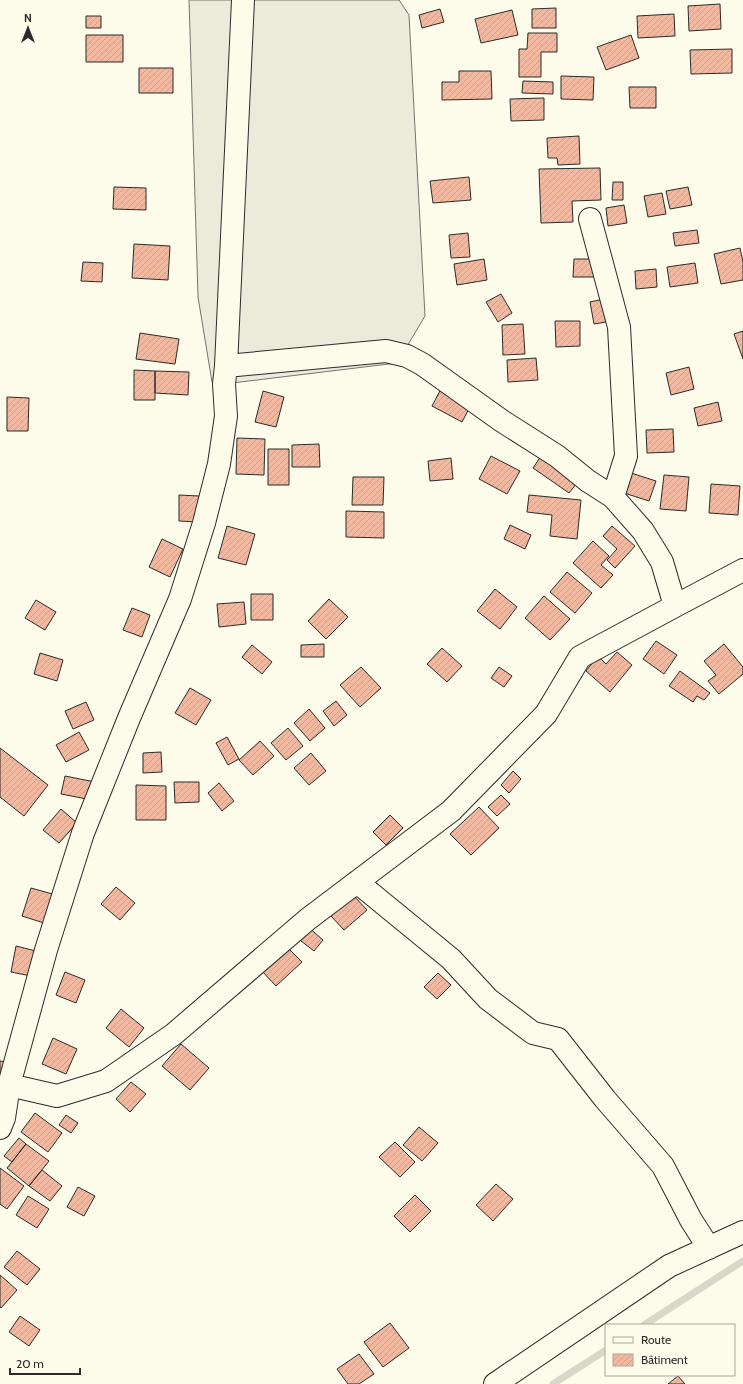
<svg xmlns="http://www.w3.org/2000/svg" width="743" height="1384" font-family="Cabin,sans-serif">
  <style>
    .garden { fill: #ecebdb; stroke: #74746e }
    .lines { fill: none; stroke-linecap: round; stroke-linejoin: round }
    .stream { stroke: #d8d7c9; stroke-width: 7 }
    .building { fill: url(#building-hatch); stroke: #2b2b2b }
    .minor-casing { stroke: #2b2b2b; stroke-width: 24 }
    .minor { stroke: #fdfbea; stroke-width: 22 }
  </style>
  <defs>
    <pattern id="building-hatch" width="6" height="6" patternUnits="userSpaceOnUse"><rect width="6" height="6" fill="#f2b8a0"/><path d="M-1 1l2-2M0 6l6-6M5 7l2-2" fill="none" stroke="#d09e8a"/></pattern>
  </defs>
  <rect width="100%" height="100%" fill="#fdfbea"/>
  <path class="garden" d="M189,0H399L409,15L425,316L397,363L224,384L212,382L198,297Z"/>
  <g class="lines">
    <path class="stream" d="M644,1325L743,1261
      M553,1384L606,1350"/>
  </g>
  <path class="building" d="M720,4L721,29L689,31L688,6Z
    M556,8V28H532V9Z
    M440,9L444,22L422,28L419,15Z
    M512,10L518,35L481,43L475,19Z
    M674,14L675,36L638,38L637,16Z
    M86,16H101V28H86Z
    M528,33H557V52H541V77H519V49H527Z
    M86,35H123V62H86Z
    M631,35L639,58L606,70L597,47Z
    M732,49V73L691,74L690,50Z
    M139,68H173V93H139Z
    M459,71H491L492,99L442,100V82H459Z
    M561,76L594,77L593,100L561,99Z
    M523,81L553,82V94L522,93Z
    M629,87H656V108H630Z
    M544,98V120L511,121L510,99Z
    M579,136L580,164L558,165L557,158H548L547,138Z
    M600,168L601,200L572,201L573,222L541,223L539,169Z
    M469,177L471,200L433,203L430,181Z
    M613,182H623V200H612Z
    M114,187L146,188V210L113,209Z
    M688,187L692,205L670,209L666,191Z
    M662,193L666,214L648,217L644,196Z
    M624,205L627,223L608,226L606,208Z
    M697,230L699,243L675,246L673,233Z
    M468,233L470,257L451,258L449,235Z
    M134,244L170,246L168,280L132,278Z
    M740,248L743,262V280L721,284L714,254Z
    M484,259L487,280L457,285L454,264Z
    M574,259H598L597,277H573Z
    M83,262L103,263L102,282L81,281Z
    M695,263L698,283L670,287L667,267Z
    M656,269L657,287L636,289L635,271Z
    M501,294L512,313L498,322L486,302Z
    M608,298L612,321L594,324L590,302Z
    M555,321H580V346L556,347Z
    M523,324L525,354L503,355L502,325Z
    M743,331V359L734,334Z
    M140,333L179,339L175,364L136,359Z
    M536,358L538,380L508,382L507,360Z
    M689,367L694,389L671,395L666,373Z
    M134,370L155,371V400H134Z
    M155,371L189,372L188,395L155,393Z
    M442,387L472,403L462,422L432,406Z
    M263,391L284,397L276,427L255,422Z
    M7,397L29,398L28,431H7Z
    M718,402L722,421L698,426L694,408Z
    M673,429L674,452L647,453L646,430Z
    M237,438L265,439L264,475L236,474Z
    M319,444L320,467H292V445Z
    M268,449H289V485H268Z
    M543,453L580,479L569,493L533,468Z
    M491,456L520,471L507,494L479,479Z
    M451,458L453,479L430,481L428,461Z
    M628,472L656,481L649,501L621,492Z
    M664,475L689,477L686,511L660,509Z
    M353,477H384L383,505H352Z
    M711,484L740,486L738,515L709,513Z
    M179,495L199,496L198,522L179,521Z
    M529,495L581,500L577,539L550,536L552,515L527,512Z
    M346,511L384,512V538L346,537Z
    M510,525L531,535L525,549L504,539Z
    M227,526L255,534L246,565L218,558Z
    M612,526L635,546L615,568L607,560L617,549L603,536Z
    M162,539L183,549L170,577L149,567Z
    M593,541L609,556L601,565L613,575L601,588L573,563Z
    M567,572L592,593L575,613L550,592Z
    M495,589L517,607L500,629L477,611Z
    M251,594H273V620H251Z
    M544,596L570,619L550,640L525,618Z
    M329,599L348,617L326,639L308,621Z
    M36,600L56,612L45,630L25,618Z
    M244,602L246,624L219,627L217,604Z
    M132,608L150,615L142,637L123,630Z
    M656,641L677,655L664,674L643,659Z
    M324,644V657H301V645Z
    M724,644L743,667V674L719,694L708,681L716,675L704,661Z
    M252,645L272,662L262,674L242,657Z
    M442,648L462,666L447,682L427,664Z
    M617,652L632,665L610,692L586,671L598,656L606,664Z
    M40,653L63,660L57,681L34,674Z
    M361,667L381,688L360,707L340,685Z
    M499,667L512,676L504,687L491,678Z
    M680,671L710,693L704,700L697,696L693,702L669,686Z
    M190,688L211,700L196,725L175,713Z
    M336,701L347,715L334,726L323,711Z
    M86,702L94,720L73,729L65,711Z
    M309,709L325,728L310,741L294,723Z
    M288,728L303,746L286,760L271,743Z
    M79,732L89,750L66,762L56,745Z
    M227,737L239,759L228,765L216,743Z
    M260,741L274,756L253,775L239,760Z
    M0,748L48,785L24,816L0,797Z
    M161,752L162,772L143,773V753Z
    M311,753L326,771L309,785L294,768Z
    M513,771L521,779L509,793L501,785Z
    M65,776L95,782L92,800L61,794Z
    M174,782H199V802L175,803Z
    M219,783L234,801L222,811L208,793Z
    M136,785L166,786V820H136Z
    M501,795L510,804L497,816L488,807Z
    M479,807L499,828L471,855L450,834Z
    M61,809L77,823L59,843L43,830Z
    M390,815L403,828L386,845L373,832Z
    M116,887L135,903L120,920L101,904Z
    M31,888L56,895L47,924L22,916Z
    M353,895L367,910L344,930L330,915Z
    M306,925L323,940L314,951L296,937Z
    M285,945L302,962L276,986L260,969Z
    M16,946L36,951L31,976L11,972Z
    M65,972L85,980L76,1003L56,995Z
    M438,973L451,985L437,999L424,987Z
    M121,1009L144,1028L129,1047L106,1028Z
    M53,1038L77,1049L66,1074L42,1064Z
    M181,1044L209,1068L190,1090L162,1066Z
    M0,1061L8,1062L0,1094Z
    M131,1082L146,1094L130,1112L116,1099Z
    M35,1113L62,1133L48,1152L21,1132Z
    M66,1115L78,1123L71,1133L59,1125Z
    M419,1127L438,1143L422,1161L403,1145Z
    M19,1138L26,1144L12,1162L4,1156Z
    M395,1142L415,1162L400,1177L379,1157Z
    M26,1144L49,1161L29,1186L7,1168Z
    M0,1168L24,1186L7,1209L0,1204Z
    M42,1170L62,1186L50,1201L29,1186Z
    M496,1184L513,1199L493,1221L476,1205Z
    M78,1187L95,1196L84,1216L67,1207Z
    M415,1195L431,1211L410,1232L394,1216Z
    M28,1196L49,1209L37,1228L16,1215Z
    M17,1251L40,1269L27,1285L4,1267Z
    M0,1275L17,1290L1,1308L0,1307Z
    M20,1316L40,1330L29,1346L9,1332Z
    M390,1323L409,1348L383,1367L364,1342Z
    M359,1354L374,1374L359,1384H348L337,1369Z
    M678,1376L685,1384H668Z"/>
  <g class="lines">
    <defs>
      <path id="minor" d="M590,219L619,327L626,456L613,497
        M226,366L386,351L407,356L422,364L502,421L557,456L588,481L613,497L643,531L662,562L675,606L743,570
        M357,882L451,959L488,999L533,1033L558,1039L605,1099L663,1166L691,1220L709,1248
        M9,1085L57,1096L106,1081L174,1034L308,919L451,811L546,714L580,657L675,606
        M0,1128L4,1118L9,1085L46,950L83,833L129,718L180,599L204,523L219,464L226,416L224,384L226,366L243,0
        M495,1384L669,1266L743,1232"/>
    </defs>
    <use href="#minor" class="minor-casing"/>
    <use href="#minor" class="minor"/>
  </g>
  <rect x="605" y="1324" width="130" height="52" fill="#fdfbea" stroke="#a9a89e"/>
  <rect x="613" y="1337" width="20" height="6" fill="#fdfbea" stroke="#a9a89e"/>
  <text x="641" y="1344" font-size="12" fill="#2b2b2b">Route</text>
  <rect x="613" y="1354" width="20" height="12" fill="url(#building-hatch)" stroke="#a9a89e"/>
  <text x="641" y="1364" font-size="12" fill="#2b2b2b">Bâtiment</text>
  <g transform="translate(28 28)" stroke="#fdfbea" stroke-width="3" paint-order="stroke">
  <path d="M0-3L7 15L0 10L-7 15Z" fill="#2b2b2b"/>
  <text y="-6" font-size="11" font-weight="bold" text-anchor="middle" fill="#2b2b2b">N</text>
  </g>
  <path d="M10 1368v6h70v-6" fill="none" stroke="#2b2b2b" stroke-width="2"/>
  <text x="16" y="1368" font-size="12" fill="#2b2b2b" stroke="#fdfbea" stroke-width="3" paint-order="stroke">20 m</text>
</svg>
